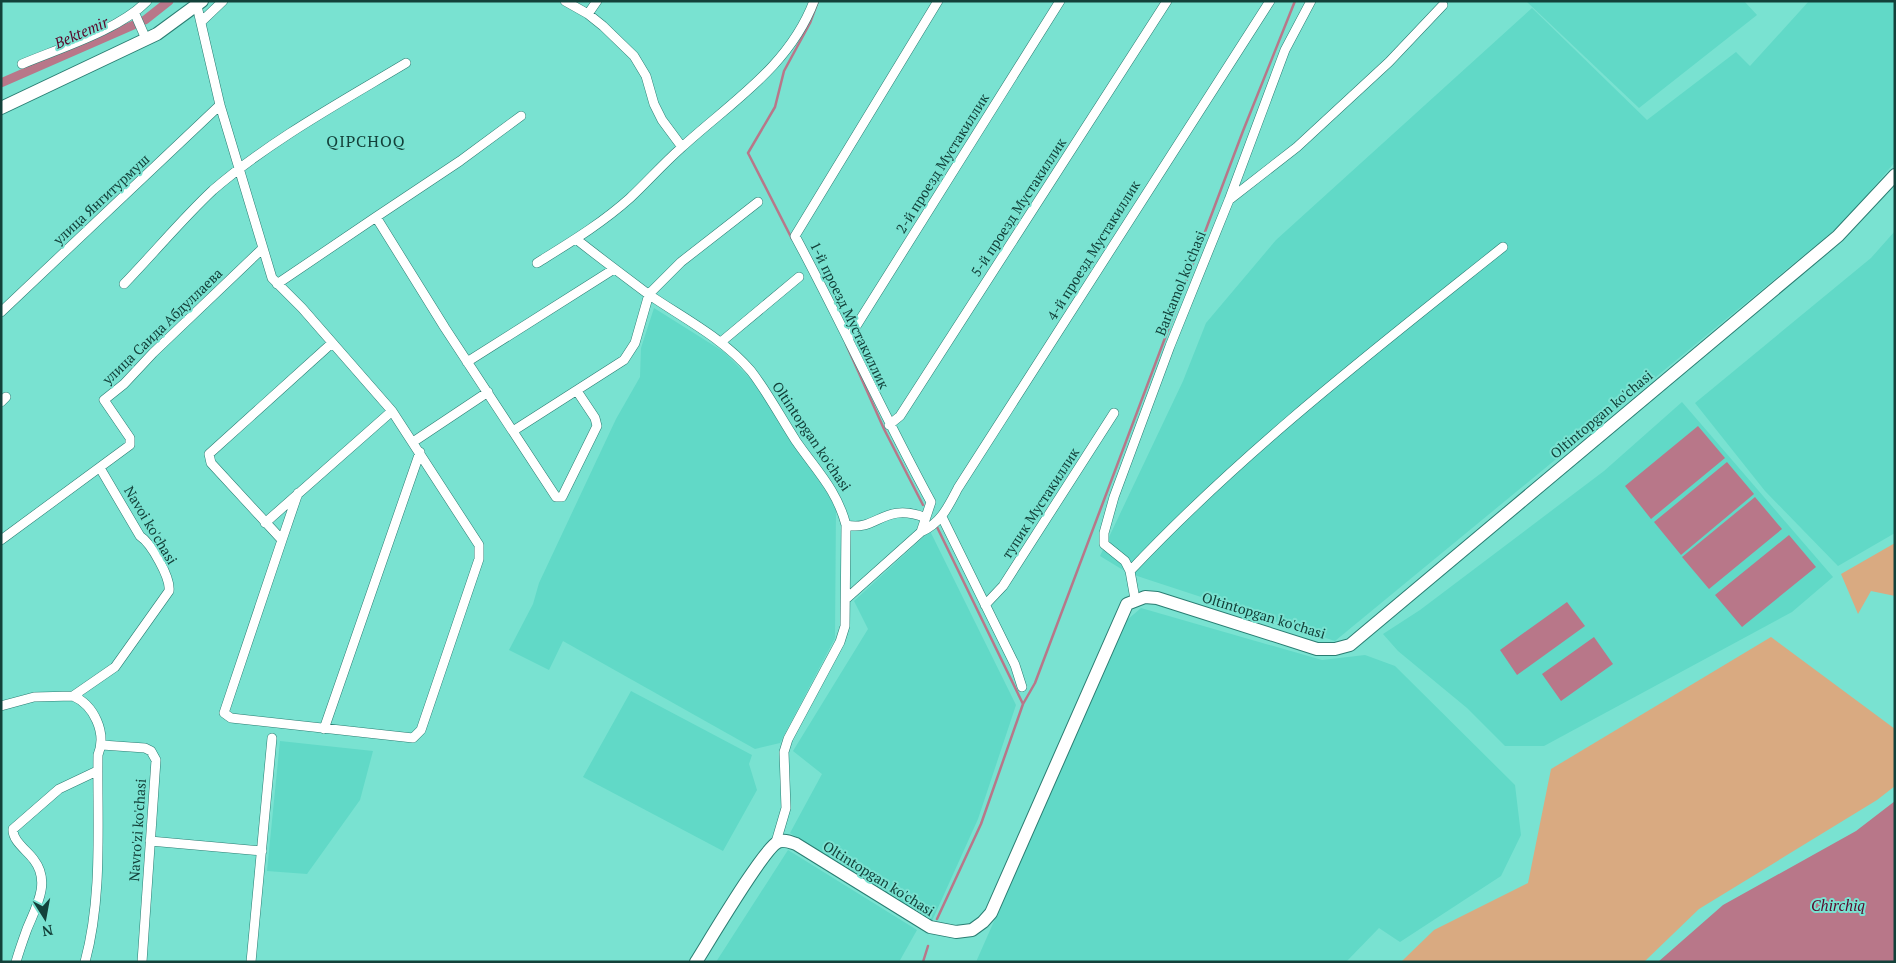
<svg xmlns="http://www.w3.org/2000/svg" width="1896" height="963" font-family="'PT Serif',serif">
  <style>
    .built { fill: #61d9c7 }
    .green { fill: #d9aa81 }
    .water { fill: #b87789 }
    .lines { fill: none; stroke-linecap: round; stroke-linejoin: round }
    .stream { stroke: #b87789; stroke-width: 2.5 }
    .canal { stroke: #b87789; stroke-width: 9 }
    .street-casing { stroke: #2a7d72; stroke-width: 10 }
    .secondary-casing { stroke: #2a7d72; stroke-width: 14 }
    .street { stroke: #fff; stroke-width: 9 }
    .secondary { stroke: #fff; stroke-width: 12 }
    .labels { text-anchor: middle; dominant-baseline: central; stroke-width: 4; stroke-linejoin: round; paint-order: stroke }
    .street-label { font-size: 14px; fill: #13413a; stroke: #79e2d1 }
    .water-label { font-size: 15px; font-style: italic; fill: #59072a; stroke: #79e2d1 }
    .quarter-label { font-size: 16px; letter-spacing: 1px; fill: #13413a; stroke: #79e2d1 }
  </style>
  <rect width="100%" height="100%" fill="#79e2d1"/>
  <path class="built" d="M1526,1H1744L1757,15L1639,108Z
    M1809,1H1895V162L1844,222L1335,641L1128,573L1100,556L1183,381L1206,323L1276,240L1532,8L1647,120L1736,52L1750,66Z
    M1895,231V533L1838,566L1765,491L1695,403L1871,258Z
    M654,308L724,352L756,384L836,507L835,638L780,743L755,749L563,641L549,670L509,650L533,604L539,583L616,419L640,377L641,348Z
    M1682,402L1833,577L1792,612L1544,746H1505L1467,708L1398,651L1383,634L1420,610L1604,471Z
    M930,531L1016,705L978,819L932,921L790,833L822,774L793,751L868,629L854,601Z
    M1141,608L1322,660L1365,655L1395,666L1515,785L1521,835L1501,876L1400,942L1379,928L1346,962H976L1127,620Z
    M631,691L752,755L749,764L757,790L723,851L583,777Z
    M280,741L373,751L360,800L307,874L267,871Z
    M788,850L917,930L899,962H716Z"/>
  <path class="green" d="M1895,543V596L1871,591L1858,614L1841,574Z
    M1771,637L1895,729V786L1877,800L1699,909L1644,962H1401L1434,930L1528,883L1551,769Z"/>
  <path class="water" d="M1698,426L1725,458L1651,519L1625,486Z
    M1727,462L1754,494L1681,555L1654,522Z
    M1755,497L1782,529L1709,589L1682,557Z
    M1789,535L1816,567L1742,627L1715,595Z
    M1567,602L1585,626L1517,675L1500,650Z
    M1594,637L1613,664L1561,701L1542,674Z
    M1895,801V962H1658L1723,905L1856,831Z"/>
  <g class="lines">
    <path class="stream" d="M792,239L748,153L775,107L784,71L810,23L818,1
      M846,344L884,429L923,505
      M937,527L1023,704
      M937,919L981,824L1023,704L1035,683L1243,131L1295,1
      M923,962L928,946"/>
    <path class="canal" d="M1,83L145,20L169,1"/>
    <defs>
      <path id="street" d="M565,1L588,14L603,26L634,56L646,76L654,104L662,120L682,147
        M197,6L220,105L272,278L302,308L392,411L479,545V559L421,730L413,738L231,718L224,713L282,540L211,463L209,454L332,343
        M135,14L146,39
        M588,14L597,1
        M201,22L223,1
        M22,64C60,48 119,30 147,1
        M521,116L460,161L376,217L445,328L556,497H562L597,426L595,418L577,391
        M1229,200L1297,147L1389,62L1443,5
        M576,239C600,258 624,276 648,294C683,318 723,338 751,371C768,393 781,418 796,441C816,470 837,490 846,525L845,626L840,642L788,739L784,752L786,808L776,842
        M537,263C569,243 601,224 630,198C647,182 663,164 681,148C731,102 789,67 814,1
        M124,284C154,253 182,219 213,190C271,140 341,102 406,63
        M277,284L376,217
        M1,312L220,105
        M848,339L1060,1
        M721,342L799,277
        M467,362L614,269
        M1,402L6,397
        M889,425L900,416L1167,1
        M513,431L624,360L635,343L649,294L681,262L758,202
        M413,442L488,392
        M942,517L1015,665L1022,687
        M265,523L392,411
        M846,525C877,532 883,502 924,517
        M921,532L931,502C883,414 842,323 795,236L938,1
        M1,540L130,445V438L104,400L124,384L153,353L262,249
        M282,540L298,493
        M1130,571L1125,561L1104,544V533L1114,497L1170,346L1229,200L1285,50L1311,1
        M846,599L921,532C941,523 948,507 958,488L1270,1
        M1135,599L1130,571C1243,451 1374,350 1503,247
        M985,605L1003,586L1114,413
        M73,696C94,705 107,733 98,755C97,823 103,896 85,962
        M1,706L34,697L73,696L115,667L169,591C171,578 151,543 140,536L100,468
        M324,729L420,452
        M102,745L145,748L151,751L156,760L142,962
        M150,841L262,851
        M16,962C19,951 23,940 27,929C36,907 51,882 34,860C28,851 12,841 13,829L59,789L97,771
        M251,962L272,738"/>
      <path id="secondary" d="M1,108L157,34L202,1
        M696,962C708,943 764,848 778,842C784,839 790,842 796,844L930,927L956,932L972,930L983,922L991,913L1127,604L1145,597L1157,598L1317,649H1335L1350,645L1838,236L1895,175"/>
    </defs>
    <use href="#street" class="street-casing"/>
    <use href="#secondary" class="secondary-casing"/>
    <use href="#street" class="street"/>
    <use href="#secondary" class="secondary"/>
  </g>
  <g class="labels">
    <g class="street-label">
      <text transform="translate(942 163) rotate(-58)">2-й проезд Мустакиллик</text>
      <text transform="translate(101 199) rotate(-43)">улица Янгитурмуш</text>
      <text transform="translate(1018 207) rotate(-57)">5-й проезд Мустакиллик</text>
      <text transform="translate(1093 250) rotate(-58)">4-й проезд Мустакиллик</text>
      <text transform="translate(1180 283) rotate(-68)">Barkamol ko'chasi</text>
      <text transform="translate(850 315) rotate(64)">1-й проезд Мустакиллик</text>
      <text transform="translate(162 326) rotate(-44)">улица Саида Абдуллаева</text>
      <text transform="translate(1601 414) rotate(-40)">Oltintopgan ko'chasi</text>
      <text transform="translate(812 436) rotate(56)">Oltintopgan ko'chasi</text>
      <text transform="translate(1040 503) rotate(-57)">тупик Мустакиллик</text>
      <text transform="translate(151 525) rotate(59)">Navoi ko'chasi</text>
      <text transform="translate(1264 615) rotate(17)">Oltintopgan ko'chasi</text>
      <text transform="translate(137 830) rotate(-86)">Navro'zi ko'chasi</text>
      <text transform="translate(879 878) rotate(32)">Oltintopgan ko'chasi</text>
    </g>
    <g class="water-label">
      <text transform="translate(81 32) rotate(-24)">Bektemir</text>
      <text x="1838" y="905">Chirchiq</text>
    </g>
    <g class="quarter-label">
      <text x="366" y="141">QIPCHOQ</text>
    </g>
  </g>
  <rect width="1896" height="963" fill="none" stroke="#13413a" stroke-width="5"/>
  <g transform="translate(45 918) rotate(169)" stroke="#79e2d1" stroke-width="4" paint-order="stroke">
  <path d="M0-4L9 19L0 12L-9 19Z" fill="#13413a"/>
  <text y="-8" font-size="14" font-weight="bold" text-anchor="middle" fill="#13413a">N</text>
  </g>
</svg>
